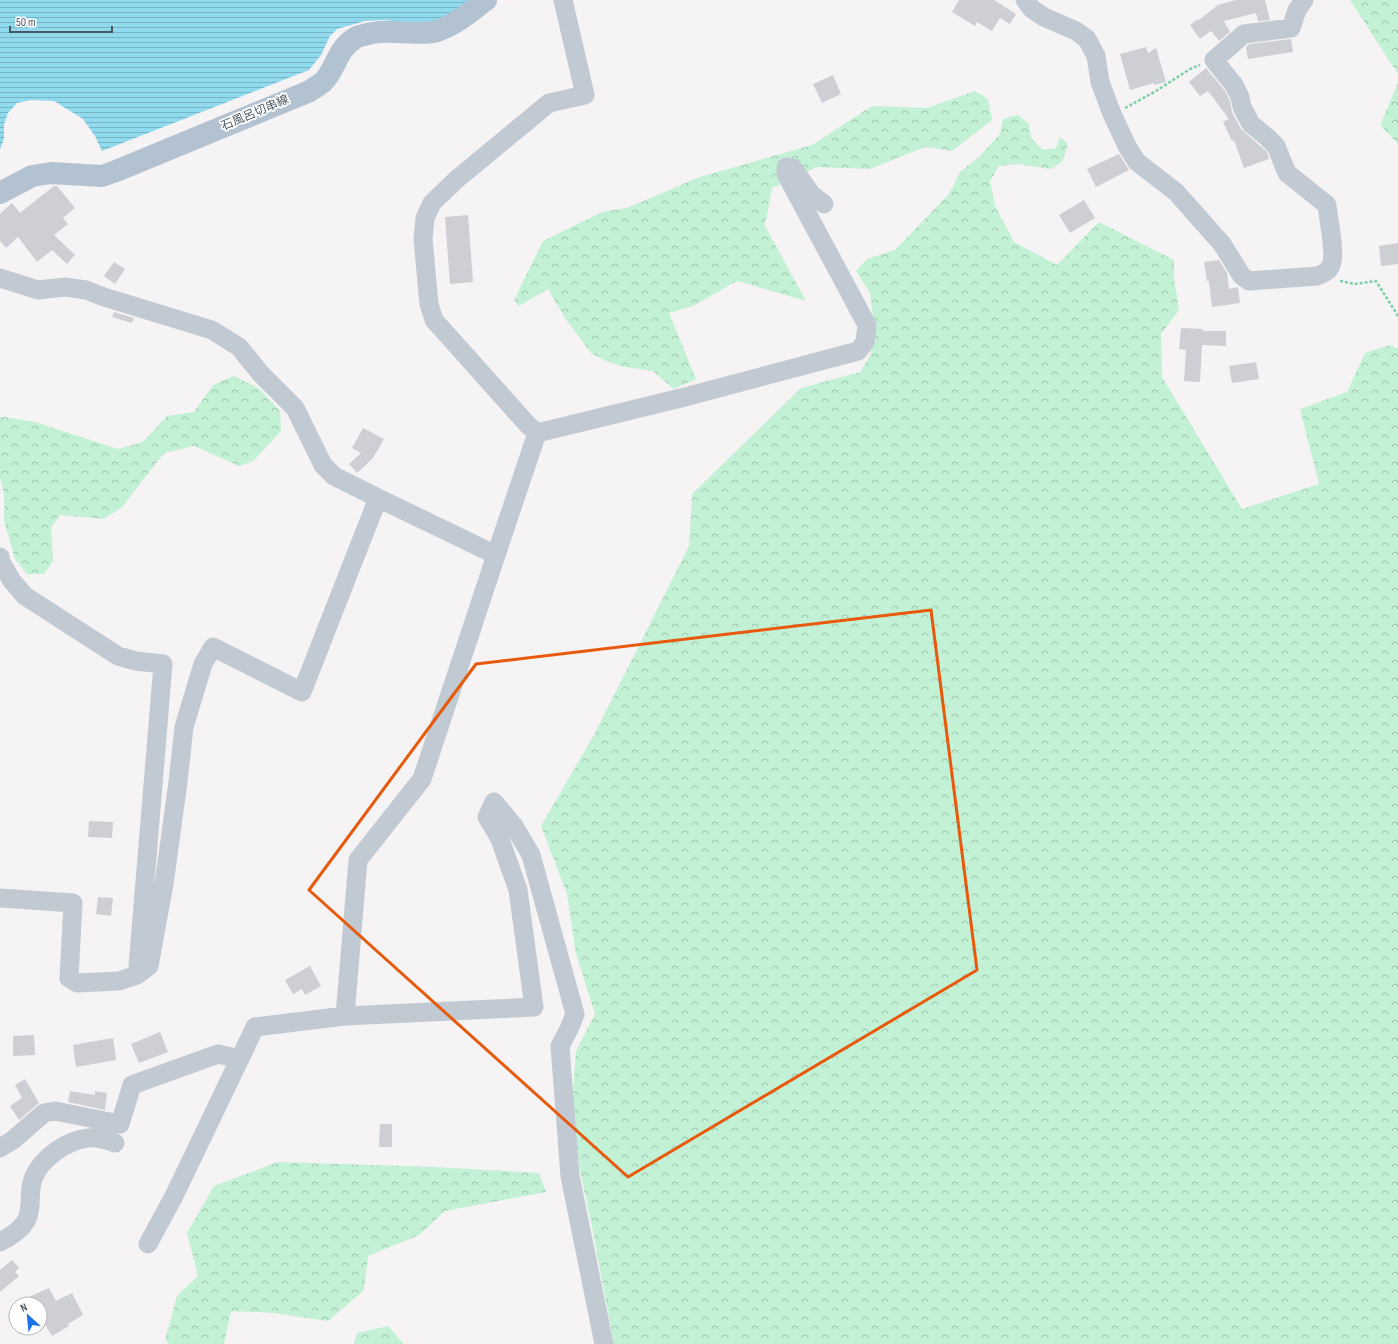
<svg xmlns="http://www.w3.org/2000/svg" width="1398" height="1344" font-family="'Sofia Sans Condensed','Noto Sans JP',sans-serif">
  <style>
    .forest { fill: url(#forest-crowns) }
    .water { fill: url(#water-rules) }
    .building { fill: #cdcfd5 }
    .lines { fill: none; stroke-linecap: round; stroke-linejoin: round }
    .path { stroke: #7ad0a6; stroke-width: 2.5; stroke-dasharray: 3 2; stroke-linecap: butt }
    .minor { stroke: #c1cad2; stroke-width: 19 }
    .major { stroke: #b3c2d1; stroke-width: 22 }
    .marked { fill: none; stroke: #e8590c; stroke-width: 3; stroke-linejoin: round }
    .labels { text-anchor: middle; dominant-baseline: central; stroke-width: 3.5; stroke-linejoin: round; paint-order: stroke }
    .street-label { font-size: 12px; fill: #4a5661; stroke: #fff }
  </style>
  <defs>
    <pattern id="forest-crowns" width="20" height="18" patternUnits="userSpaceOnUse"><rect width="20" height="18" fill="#c3f1d5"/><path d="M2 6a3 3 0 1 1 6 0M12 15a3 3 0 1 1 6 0" fill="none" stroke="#a0c6b0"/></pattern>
    <pattern id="water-rules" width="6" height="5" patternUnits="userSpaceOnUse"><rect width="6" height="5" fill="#90daee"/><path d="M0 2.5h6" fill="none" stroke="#78b4c4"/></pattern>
  </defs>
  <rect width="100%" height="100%" fill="#f5f3f3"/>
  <path class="forest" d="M1350,0H1398V74Z
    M1398,83V144L1380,125Z
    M975,91L988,99L992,120L952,151L925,147L870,169L817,167L772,188L765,226L806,301L737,281L693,306L669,313L696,379L674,389L653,371L620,366L606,361L591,353L565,318L548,289L519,306L514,300L543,241L602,212L627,208L700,177L812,145L872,106L927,108Z
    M1018,115L1029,124L1031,138L1043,150L1056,148L1060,137L1068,144L1063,161L1051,169L1018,164L999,166L990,181L995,206L1014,242L1057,265L1099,222L1174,260V278L1179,310L1161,334L1162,377L1242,509L1319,484L1300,409L1347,392L1365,353L1390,345L1398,349V1344H614L592,1227L579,1166L572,1107L576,1051L595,1014L576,954L567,894L541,826L594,735L689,546L692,494L801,388L860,372L871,354L873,318L870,293L856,271L867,259L895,250L949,194L960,172L979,157L1000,134L1003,119Z
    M234,376L258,388L280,411L281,431L253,461L239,466L194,446L164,453L122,507L104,519L60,515L51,528L53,561L44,574H27L15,559L4,521V494L0,478V417H4L35,422L118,449L143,442L167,416L194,412L213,385Z
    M278,1162L434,1167L539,1173L546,1192L445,1211L419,1235L368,1256L364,1290L328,1321L274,1313L231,1311L224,1344H169L165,1340L177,1296L198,1276L187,1233L214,1186Z
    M388,1326L404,1344H354L357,1333Z"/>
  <path class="water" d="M0,0H473L435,23L412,24L385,20L365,21L337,29L330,36L321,55L309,70L102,151L95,136L83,119L54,101L31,100L17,103L8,113L4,124V139L0,149Z"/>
  <path class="building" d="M959,0H994L1016,14L1010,24L1000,18L992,31L977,22L975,26L952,12Z
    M1236,0H1265L1270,20L1258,21L1256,13L1224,21L1230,32L1219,41L1211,31L1200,39L1190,25L1198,19L1199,20L1218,5Z
    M1291,39L1293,52L1248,59L1246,47L1249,44Z
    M1146,47L1148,53L1156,48L1166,82L1154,85V83L1130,90L1120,54Z
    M1206,68L1225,91L1230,101L1232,112L1241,129L1267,152L1269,159L1244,168L1234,140L1232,141L1223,122L1229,119L1208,91L1200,96L1189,82Z
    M833,75L841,94L822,103L813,84Z
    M1119,154L1129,170L1096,187L1087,169Z
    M54,186H57L75,208L63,218L68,224L54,235L75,255L67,264L52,250L37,262L18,237L6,248L0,241V214L12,203L20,213Z
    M1084,200L1095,218L1070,233L1059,215Z
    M468,215L473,282L450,284L445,217Z
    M1398,243V264L1381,266L1379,246Z
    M1219,260L1227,273L1229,289L1238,287L1240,303L1212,307L1209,281H1207L1204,262Z
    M114,262L125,269L115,284L104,276Z
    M114,312L134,318L132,323L112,317Z
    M1181,328L1203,329V331H1226V346L1202,345L1200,382L1184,381L1186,350L1179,349Z
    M1256,362L1259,379L1232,383L1229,366Z
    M363,428L384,439L373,458L357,473L349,464L361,453L352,448Z
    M89,821L113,822L112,838L88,837Z
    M98,897L113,898L111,916L96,914Z
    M310,966L321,986L305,995L302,989L293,994L285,980Z
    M160,1032L168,1052L139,1063L131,1044Z
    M34,1035L35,1055L13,1056V1036Z
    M113,1038L116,1060L76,1067L73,1045Z
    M25,1079L39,1103L19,1120L10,1106L22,1098L15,1085Z
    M70,1091L95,1095V1091L107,1093L105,1110L68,1102Z
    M380,1124H392V1147H379Z
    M12,1260L19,1268L15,1272L19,1276L0,1292V1270Z
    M49,1288L56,1301L72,1293L83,1315L68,1324L69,1326L52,1336L40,1316V1304H13Z"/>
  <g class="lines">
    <path class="path" d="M1125,108L1156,91L1190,69L1200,65
      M1340,281L1355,284L1376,281L1398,316"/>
    <path class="minor" d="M1025,0L1032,9L1044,17L1076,31L1087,39L1096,56L1100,82L1112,114L1127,146L1137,162L1176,192L1222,244L1242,276L1249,281L1317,276C1322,274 1328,272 1330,267C1337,257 1328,218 1327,205L1287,173L1276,146L1268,138L1251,124L1242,107L1240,97L1234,85L1214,60L1244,34L1291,28L1297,10L1304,0
      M0,278L38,290L65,287L86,290L104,297L212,330L239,347L261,374L295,408L323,465L334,476L378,498
      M537,433L685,397L858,351L865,342L867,325L786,174V167L793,168L811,194L824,204
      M537,433L528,425L434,320L429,304L423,239L425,218L432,203L457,179L549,103L585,95L563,0
      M0,557L1,562L12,581L25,596L118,656L136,661L163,664L138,966
      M0,898L73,903L69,978L77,983L119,981L137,975L149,966L164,884L178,782L184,727L203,664L213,647L302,692L378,498L496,555
      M345,1016L358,860L422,779L496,555L537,433
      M0,1148L13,1140L44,1113L55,1111L120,1124L132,1085L218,1054L240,1059
      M0,1242C10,1237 20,1231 26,1221C33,1208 28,1192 33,1179C40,1159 67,1140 88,1138C96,1137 107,1140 115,1143
      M148,1244L174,1196L255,1027L345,1016L534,1007L518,890L500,839L487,817L494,802L514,826L531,855L575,1014L569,1029L560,1046L570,1176L604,1344"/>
    <path class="major" d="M0,193L32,176L51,173L102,176L116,171L310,91C314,88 319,85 323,82C336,69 337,49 355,38C358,36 361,36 364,35C389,27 414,37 437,31C456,25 471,11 486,0"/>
  </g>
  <path class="marked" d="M931,610L977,970L628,1177L309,890L476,664Z"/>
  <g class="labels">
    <g class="street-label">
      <text transform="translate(255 113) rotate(-23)">石風呂切串線</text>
    </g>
  </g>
  <g transform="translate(28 1316) rotate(333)"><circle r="19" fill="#ffffff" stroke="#b7bbc0"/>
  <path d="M0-3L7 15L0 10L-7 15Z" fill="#1a73e8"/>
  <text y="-6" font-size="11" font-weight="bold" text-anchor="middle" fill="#4a5661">N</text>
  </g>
  <path d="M10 26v6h102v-6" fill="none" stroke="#4a5661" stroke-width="2"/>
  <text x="16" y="26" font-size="12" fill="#4a5661" stroke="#ffffff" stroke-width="3" paint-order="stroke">50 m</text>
</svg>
